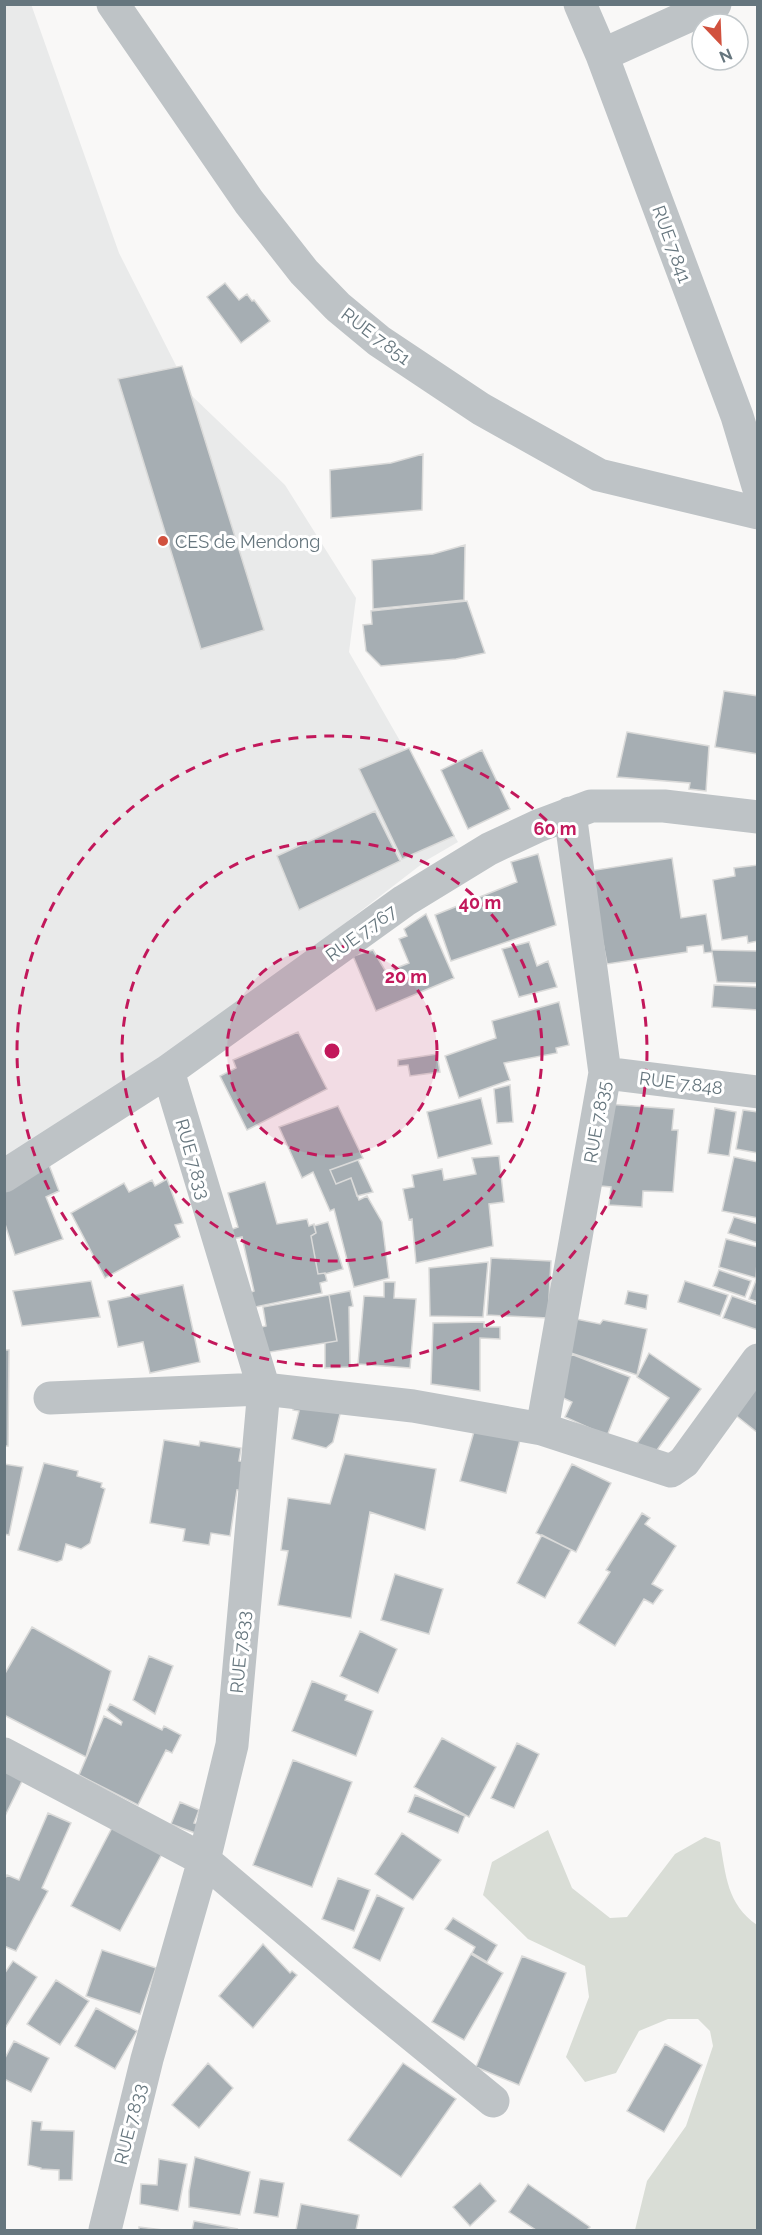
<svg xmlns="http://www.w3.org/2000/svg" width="762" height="2235" font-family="Raleway,sans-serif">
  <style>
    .built { fill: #e9eaea }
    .green { fill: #d9ddd6 }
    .building { fill: #a6aeb3; stroke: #dadad9; stroke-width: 1.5 }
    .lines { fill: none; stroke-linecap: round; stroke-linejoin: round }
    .street { stroke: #bec3c6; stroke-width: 33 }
    .ring { fill: none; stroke: #c2185b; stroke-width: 3; stroke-dasharray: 10 8 }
    .poi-dot { fill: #d1513e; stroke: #fff; stroke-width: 2 }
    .labels { text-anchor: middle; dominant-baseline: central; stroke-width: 6; stroke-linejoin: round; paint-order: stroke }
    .street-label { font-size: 18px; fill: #66767e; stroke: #fff }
    .poi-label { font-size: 18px; fill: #66767e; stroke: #fff; text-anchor: start }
    .centre { fill: #c2185b; stroke: #fff; stroke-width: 3 }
    .ring-label { font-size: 18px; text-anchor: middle; font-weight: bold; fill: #c2185b; stroke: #fff; stroke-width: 6; stroke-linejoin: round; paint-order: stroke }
  </style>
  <rect width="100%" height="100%" fill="#f9f8f7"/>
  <path class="built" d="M31,4L119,253L191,395L285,485L356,598L349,652L458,842L427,860L200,1035L5,1158L4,5Z"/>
  <path class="green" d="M548,1830L572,1888L610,1918L627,1917L675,1854L705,1837L720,1842C726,1876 727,1904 757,1925V2230H635L647,2181L686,2126L713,2046L710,2031L698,2019H668L639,2031L616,2073L585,2082L566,2057L589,1997L585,1966L528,1939L483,1895L492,1862Z"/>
  <path class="building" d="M225,283L239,300L247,294L252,301L254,300L270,321L241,343L207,297Z
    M182,366L264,630L201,649L118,379Z
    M423,454L422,510L331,518L330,470L391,463Z
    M465,545L464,600L373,609L372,560L433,554Z
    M467,601L485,653L456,659L381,666L366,651L363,625L372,624L371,611Z
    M724,691L758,696V754L715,747Z
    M627,732L709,746L706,791L689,789L690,783L617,777Z
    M409,748L454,836L402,859L359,769Z
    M482,750L510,809L468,829L441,770Z
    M375,811L400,861L299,910L277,856Z
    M538,854L556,925L451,961L435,915L517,882L511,862Z
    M672,858L681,918L706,914L712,950L758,951V983L717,982L712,952L704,953L703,945L687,947V952L607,964L589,871Z
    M758,865V941L748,943L747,936L722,940L713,880L735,876L734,868Z
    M426,914L454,978L376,1011L353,956L373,950L386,972L409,963L399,939L407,936L404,929Z
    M529,942L537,966L548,961L557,987L519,997L502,949Z
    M714,985L758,987V1010L712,1007Z
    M559,1002L569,1045L556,1048L557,1053L504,1063L510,1080L459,1098L445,1056L496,1038L492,1021Z
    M298,1032L327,1089L247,1130L220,1076L236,1068L233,1060Z
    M437,1054L440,1072L410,1076L408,1065L398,1066V1060Z
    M510,1085L513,1122L497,1123L494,1089Z
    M481,1098L492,1144L438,1158L427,1112Z
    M607,1104L674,1109L672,1130H678L673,1192L643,1191L642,1207L609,1205L611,1187L601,1186Z
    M338,1106L363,1158L330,1170L336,1184L351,1178L359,1200L367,1196L382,1222L389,1278L354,1287L334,1209L330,1211L313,1172L302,1178L279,1127Z
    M715,1108L736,1112L729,1156L708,1153Z
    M743,1110L758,1112V1153L736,1149Z
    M499,1156L504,1202L489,1204L493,1246L416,1263L412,1219L409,1220L403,1189L414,1187L412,1175L442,1169L444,1180L476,1174L472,1158Z
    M734,1157L758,1162V1218L722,1211Z
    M358,1160L373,1192L357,1196L351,1178L336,1184L330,1170Z
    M49,1165L59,1191L46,1197L63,1239L15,1255L4,1221V1189Z
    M167,1179L183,1223L175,1225L180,1237L105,1278L71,1213L124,1183L129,1192L152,1180L155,1186Z
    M265,1182L277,1224L307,1219L309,1226L314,1224L316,1233L311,1236L318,1274L325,1273L327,1281L320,1283L322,1293L250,1308L246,1294L254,1291L242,1237L233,1239L230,1230L238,1227L228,1193Z
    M734,1217L758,1224V1243L728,1233Z
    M328,1222L343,1269L325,1274V1273L318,1274L311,1236L316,1233L314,1226Z
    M726,1239L758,1247L756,1278L719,1267Z
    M491,1258L551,1261L548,1318L487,1315Z
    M488,1262L483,1317L430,1316L429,1268Z
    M719,1270L751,1281L745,1297L713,1286Z
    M756,1280L758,1281V1302L749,1299Z
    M91,1281L100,1317L22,1326L13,1291Z
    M685,1281L728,1295L720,1316L678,1302Z
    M384,1282H395L394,1298L416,1299L410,1368L358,1364L364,1296L384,1297Z
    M183,1285L200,1362L150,1373L143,1342L118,1347L108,1301Z
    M350,1291L353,1306L349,1307L350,1367L325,1368V1343L337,1341L329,1295Z
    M628,1291L648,1295L646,1309L625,1304Z
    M329,1295L337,1341L264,1353L257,1328L266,1326L263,1307Z
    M732,1296L758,1305V1330L723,1318Z
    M576,1319L600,1324L603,1320L647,1329L637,1375L568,1352Z
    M484,1322V1327H500V1339L480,1338V1391L431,1384L433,1323Z
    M4,1350H9L8,1446H4Z
    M649,1353L701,1389L652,1457L633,1449L669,1398L637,1377Z
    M571,1354L630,1377L607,1436L565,1417L572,1402L559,1396Z
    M758,1384V1433L734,1414Z
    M297,1395L342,1406L333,1442L326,1448L292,1439L299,1411L293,1410Z
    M475,1428L520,1440L506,1493L460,1481Z
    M164,1440L199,1446L200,1441L241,1448L239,1461L258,1464L253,1493L237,1490L230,1536L211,1533L209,1545L183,1541L185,1529L150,1523Z
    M345,1454L436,1469L425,1530L370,1512L351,1618L278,1605L288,1551L281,1550L288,1498L330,1504Z
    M44,1463L78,1471L77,1476L102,1483L101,1487L105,1489L90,1543L81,1549L66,1544L62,1560L57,1562L18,1550Z
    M4,1464L23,1467L9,1535L4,1534Z
    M572,1464L611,1483L576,1552L536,1533Z
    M642,1513L650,1518L645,1524L676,1546L652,1584L663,1590L653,1604L644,1599L615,1646L578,1623L610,1572L606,1570Z
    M542,1535L571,1550L545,1598L517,1583Z
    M395,1574L443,1589L429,1634L381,1620Z
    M32,1627L111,1671L86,1757L4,1715V1675Z
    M360,1631L397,1649L378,1693L340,1676Z
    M149,1656L173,1666L155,1714L133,1700Z
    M312,1681L347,1695L345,1700L373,1711L356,1756L292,1731Z
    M110,1704L162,1730L164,1726L181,1735L172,1753L166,1750L138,1805L79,1775L104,1716L121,1725L122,1722L107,1710Z
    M442,1738L496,1767L469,1817L414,1787Z
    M517,1743L539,1754L514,1808L491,1798Z
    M293,1760L352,1782L312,1887L253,1865Z
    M4,1766L25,1775L4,1818Z
    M415,1795L465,1816L458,1833L408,1812Z
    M180,1802L199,1810L194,1823L198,1824L195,1833L171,1824Z
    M48,1813L71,1823L42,1888L48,1891L16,1951L4,1946V1880L7,1875L19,1880Z
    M114,1824L164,1850L120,1931L71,1906Z
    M402,1833L441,1860L413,1900L375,1874Z
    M338,1878L370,1890L354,1931L322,1919Z
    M377,1895L404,1908L380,1961L353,1948Z
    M453,1918L497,1945L487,1962L472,1953L475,1947L445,1929Z
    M263,1944L290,1973L292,1971L297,1975L253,2028L219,1996Z
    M102,1950L156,1968L140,2014L86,1996Z
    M471,1954L503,1973L464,2040L432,2022Z
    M522,1956L566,1973L519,2085L476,2067Z
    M13,1961L37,1977L4,2030V1974Z
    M56,1980L89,2001L60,2045L27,2024Z
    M96,2008L137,2031L115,2069L75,2046Z
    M14,2041L49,2058L31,2092L4,2079V2060Z
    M665,2044L702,2065L664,2132L627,2111Z
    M208,2063L233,2088L199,2128L172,2105Z
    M403,2063L456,2099L401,2177L348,2140Z
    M32,2121L42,2122L41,2130L74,2131L72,2180H59V2170L41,2169V2168L28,2165Z
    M195,2157L250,2172L240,2215L189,2207V2191Z
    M159,2159L187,2164L178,2211L140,2204L141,2184L157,2185Z
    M260,2179L284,2183L278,2217L254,2213Z
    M480,2183L496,2201L470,2226L453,2207Z
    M528,2184L590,2227L587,2230H536L509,2212Z
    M301,2204L359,2215L356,2230H296Z
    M194,2221L238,2229L192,2230Z
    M139,2227L163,2230H139Z"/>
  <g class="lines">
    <path class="street" d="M113,4L249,202L304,272L338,307L379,341L481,409L599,475L758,513
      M580,4L602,55L737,416L758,486
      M602,55L715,4
      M605,1073L758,1092
      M4,1176L168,1071L404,901L489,849L538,826L591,806H664L758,817
      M50,1398L264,1389L413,1406L542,1429L671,1471L684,1462L758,1360
      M542,1429L605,1073L570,813
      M4,1754L204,1860L368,1999L493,2101
      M105,2230L147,2059L204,1860L232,1745L264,1389L168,1071"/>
  </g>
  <circle cx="332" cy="1051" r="105" fill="#c2185b" fill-opacity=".12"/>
  <g class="ring">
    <circle cx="332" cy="1051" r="105"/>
    <circle cx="332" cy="1051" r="210"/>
    <circle cx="332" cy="1051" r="315"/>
  </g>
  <circle class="poi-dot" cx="163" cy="541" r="6"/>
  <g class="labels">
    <g class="street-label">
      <text transform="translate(672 244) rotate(70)">RUE 7.841</text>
      <text transform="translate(376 336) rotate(37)">RUE 7.851</text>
      <text transform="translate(361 933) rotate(-36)">RUE 7.767</text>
      <text transform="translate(681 1083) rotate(7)">RUE 7.848</text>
      <text transform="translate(597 1122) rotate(-80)">RUE 7.835</text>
      <text transform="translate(193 1159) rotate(74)">RUE 7.833</text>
      <text transform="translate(240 1652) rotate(-85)">RUE 7.833</text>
      <text transform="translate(130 2124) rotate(-76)">RUE 7.833</text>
    </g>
    <g class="poi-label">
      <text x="175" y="541">CES de Mendong</text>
    </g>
  </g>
  <circle cx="332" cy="1051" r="9" class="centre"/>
  <g class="ring-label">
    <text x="555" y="835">60 m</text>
    <text x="480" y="909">40 m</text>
    <text x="406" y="983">20 m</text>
  </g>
  <rect width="762" height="2235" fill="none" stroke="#66767e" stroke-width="12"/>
  <g transform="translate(720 42) rotate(157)"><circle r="28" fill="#ffffff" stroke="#c2c8cb" stroke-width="1.5"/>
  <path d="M0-4.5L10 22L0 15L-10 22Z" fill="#d1513e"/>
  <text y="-9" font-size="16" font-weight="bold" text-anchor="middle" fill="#66767e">N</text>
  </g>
</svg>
